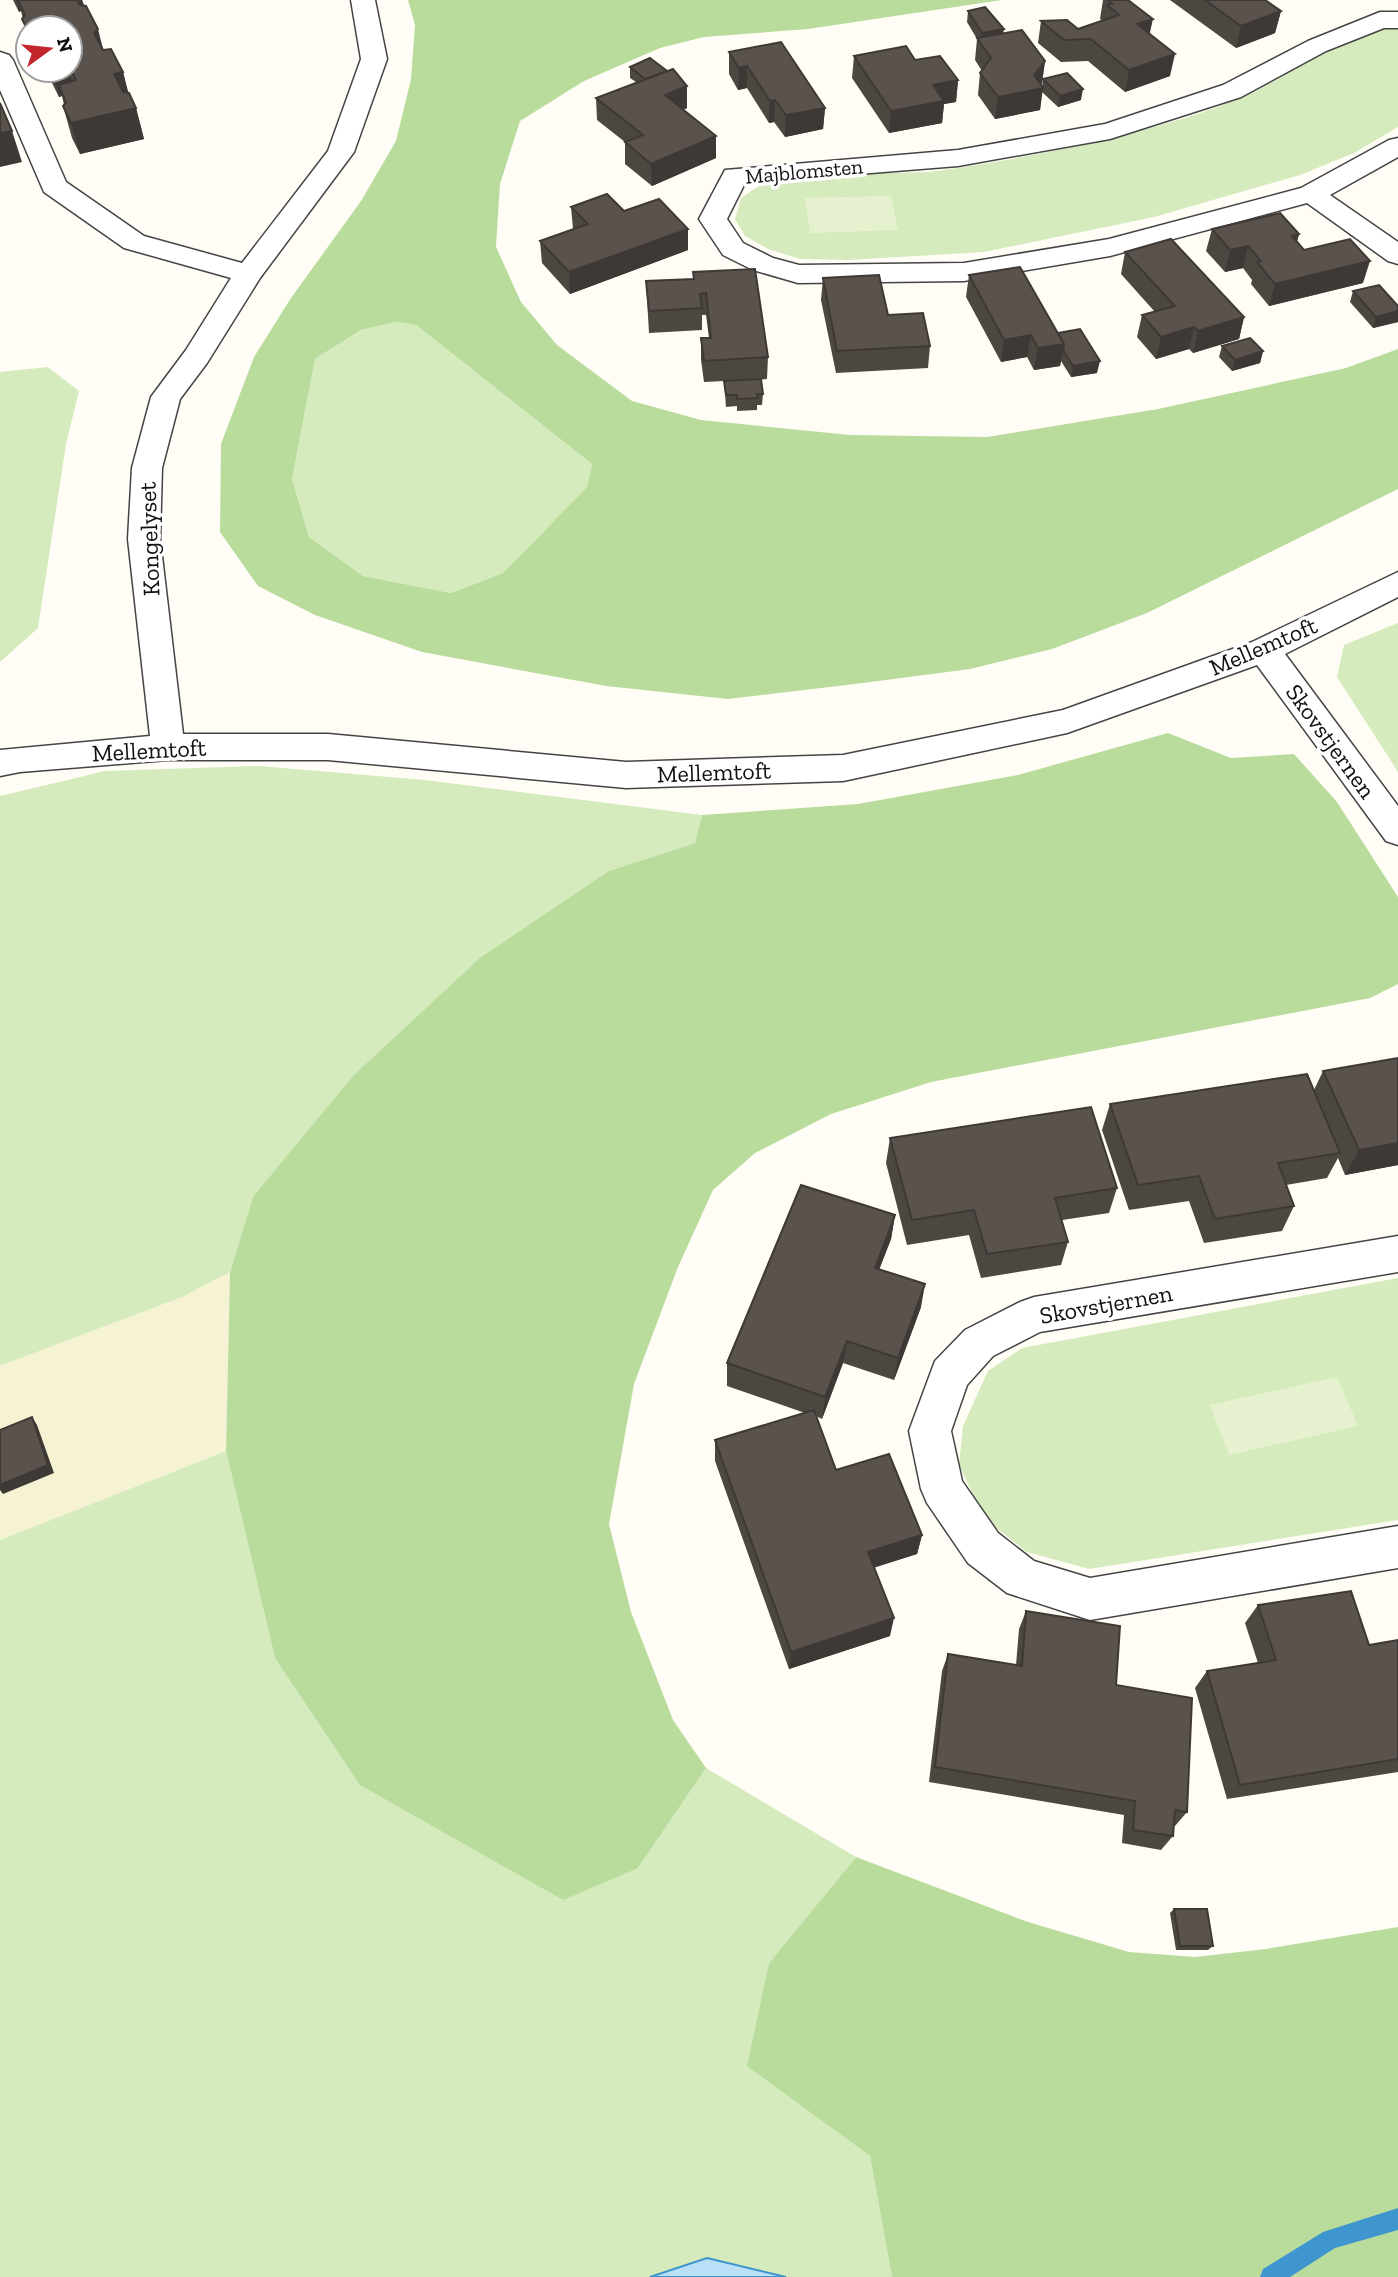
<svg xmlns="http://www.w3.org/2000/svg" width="1398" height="2277" font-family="'Zilla Slab',serif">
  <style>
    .farmland { fill: #f6f3d4 }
    .green { fill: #d5ebbd }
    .forest { fill: #b9dc9c; fill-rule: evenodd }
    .pitch { fill: #e6f2cf }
    .water { fill: #b9e0f7; stroke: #3f96cf; stroke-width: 2 }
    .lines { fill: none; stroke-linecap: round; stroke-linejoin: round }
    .stream { fill: #3f96cf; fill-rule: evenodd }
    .minor-casing { stroke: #444; stroke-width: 3 }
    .minor { fill: #fff; fill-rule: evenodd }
    .wall { fill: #4d4742 }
    .shaded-wall { fill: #3f3936 }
    .building { fill: #5a524d; stroke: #3f3936; stroke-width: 2 }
    .labels { text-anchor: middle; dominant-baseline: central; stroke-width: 7; stroke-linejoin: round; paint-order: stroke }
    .far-street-label { font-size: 21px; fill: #111; stroke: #fff }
    .street-label { font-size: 24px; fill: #111; stroke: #fff }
  </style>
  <rect width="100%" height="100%" fill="#fffdf5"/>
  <path class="farmland" d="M230,1272L226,1451L0,1540V1366L182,1297Z"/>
  <path class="green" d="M1398,26V127L1354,153L1300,175L1154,217L984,252L848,260L800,259L768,249L745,236L735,219L741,198C749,193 759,185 768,182C822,166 882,177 937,171C980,165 1024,157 1067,148C1125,135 1186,121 1240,98C1290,78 1344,31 1398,26Z
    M396,322L416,325L592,464L587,487L503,573L451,593L363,576L309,537L292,479L315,359L361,330Z
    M48,367L79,391L66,444L38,628L0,662V372Z
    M1398,623V772L1337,677L1344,645Z
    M259,766L425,780L702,815L695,843L609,871L253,1197L230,1272L182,1297L0,1366V796L105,771Z
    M1398,1278V1520L1089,1569L1027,1552L984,1518L959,1465L963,1426L988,1371L1022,1348Z
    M226,1451L275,1658L638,1868L706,1768L856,1857L769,1963L748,2066L870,2156L892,2277H786L707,2258L650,2277H0V1540Z"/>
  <path class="forest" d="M408,0H1002L808,29L704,37L660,48L584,81L520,121L500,184L496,247L521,302L557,345L632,401L701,420L850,435L987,437L1158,409L1346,368L1398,349V489L1147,613L1052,649L970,669L863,683L728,699L606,686L422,652L315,615L258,586L220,532L221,444L254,357L291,298L361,201L396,141L411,79L415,25ZM396,322L416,325L592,464L587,487L503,573L451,593L363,576L309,537L292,479L315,359L361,330Z
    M1168,733L1231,758L1294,754L1337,802L1398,897V984L1370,998L931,1082L831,1114L755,1153L713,1190L678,1267L634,1384L609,1524L631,1612L673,1720L706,1768L638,1868L563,1900L360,1785L275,1658L226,1451L230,1272L253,1197L353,1076L480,958L609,871L695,843L702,815L858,804L1018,775Z
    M856,1857L1028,1922L1129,1952L1195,1957L1266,1949L1398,1927V2277H892L870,2156L747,2066L769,1963Z"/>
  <path class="pitch" d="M891,196L898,230L810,233L805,198Z
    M1337,1377L1358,1426L1229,1455L1210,1405Z"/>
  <path class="water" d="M707,2258L786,2277H650Z"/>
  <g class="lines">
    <path class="stream" d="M1398,2208V2230L1335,2248L1290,2277H1260L1263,2269L1323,2232Z"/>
    <defs>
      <path id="minor" d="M351,0H375L387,59L354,152L260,278L207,363L180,399L162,468L160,539L183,734H328L626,762L843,755L1063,710L1252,642L1398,572V597L1285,654L1398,806V845L1386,841L1257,665L1067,733L843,781L626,788L328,760H168L20,772L0,776V750L150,736L128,539L132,468L151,397L186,350L231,278L124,248L44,192L0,90V52L9,55L13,60L66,182L144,236L242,263L328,151L361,59Z
        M1380,12H1398V28H1384L1326,51L1241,97L1110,139L958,166L745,183L727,219L743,243L773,258L799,265L964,263L1109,239L1301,188L1389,140L1398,138V157L1330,195L1398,242V264L1388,261L1307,203L1110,256L964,281L798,283L753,270L723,255L699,219L725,170L958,150L1105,124L1223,85L1308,41Z
        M1398,1236V1272L1040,1332L993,1356L967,1385L951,1431L962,1481L998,1533L1034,1561L1090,1578L1398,1526V1568L1090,1620L1007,1593L968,1563L927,1503L921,1489L909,1431L935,1361L965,1330L1020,1302L1034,1297Z"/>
    </defs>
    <use href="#minor" class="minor-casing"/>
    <use href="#minor" class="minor"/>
  </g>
  <path class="wall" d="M13,0H82L103,50L123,72L128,93L136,108L144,139L80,154L72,138L63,106L64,105L62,96L59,97L50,79L44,78L40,70H70V28H28V39L21,11L19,12Z
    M1103,0H1128L1150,34L1170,76L1125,92L1088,61L1061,62L1038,43L1041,21L1078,29L1103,21L1100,19Z
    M1170,0H1265L1281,11L1275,33L1236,48Z
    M968,11L1045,61L1042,83L1041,84L1042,86L1043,79L1081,100L1058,107L1042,92L1040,110L995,119L978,95L980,73L982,71L975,60L977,39L967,22Z
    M729,52L825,108L823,129L785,137L774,122L769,123L747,88L738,90L729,74Z
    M854,56L915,60L958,80L956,102L944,104L942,123L889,133L852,78Z
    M630,67L687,108L683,110L716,158L652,186L625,164V142L597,120L596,98L636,82L630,78Z
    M571,207L624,211L688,250L570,294L542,263L540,241L573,229Z
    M1212,229L1299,234L1297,241L1304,250L1363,283L1269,306L1251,284L1252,280L1243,268L1225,272L1206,251Z
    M1125,252L1244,317L1239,339L1193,353L1189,349L1156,359L1137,337L1142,315L1155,312L1121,274Z
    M693,272L768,357L767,379L755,380L763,394L762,405H757V410L737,411V406L726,407L724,381L704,382L701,360V338H709L706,315H702V330L649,333L646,281L693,279Z
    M969,275L1058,333L1097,373L1071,377L1061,361L1060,366L1034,370L1027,357L1001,362L966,297Z
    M823,278L888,315L930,346L928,368L836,373L821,300Z
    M1353,291L1398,306V322L1373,328L1350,302Z
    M1222,346L1263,351L1260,363L1232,371L1219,357Z
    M1323,1071L1398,1165L1345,1175L1338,1158L1327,1178L1286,1185L1294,1206L1282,1231L1204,1243L1189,1201L1129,1210L1102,1130L1110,1104L1314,1090Z
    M890,1138L1117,1188L1109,1213L1062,1220L1068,1242L1061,1265L981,1278L969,1235L907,1245L886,1163Z
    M895,1215L891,1239L879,1269L921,1307L894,1380L843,1363L822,1419L816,1416L836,1470L922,1535L917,1554L874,1567L890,1636L789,1669L715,1461V1440L805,1413L727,1386V1363Z
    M1258,1605L1369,1645L1398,1640V1772L1227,1799L1195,1688L1207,1671L1258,1663L1245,1623Z
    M1026,1611L1116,1685L1187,1812L1175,1826H1174L1173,1836L1161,1850L1122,1843L1124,1815L929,1782L942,1671L948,1654L1016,1665L1019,1629Z
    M1174,1909L1213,1946L1208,1950H1176L1170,1913Z"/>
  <path class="shaded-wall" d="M16,0H17L21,11L19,12Z
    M74,0H82L87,18Z
    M1281,11L1275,33L1236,48L1241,26Z
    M1153,19L1148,41L1137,24Z
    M98,29L106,61L94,33Z
    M1004,29L1002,41L980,43L982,33Z
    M1175,54L1170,76L1125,92L1129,70Z
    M1045,61L1042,83L1037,89L1043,88L1040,110L995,119L998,97L1034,75Z
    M747,66V88L738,90L739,68Z
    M52,70H69L75,93L59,85L62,96L59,97Z
    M123,72L131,103L122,106L114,74Z
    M958,80L956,102L944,104L942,123L889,133L891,111L933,85Z
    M687,86V108L665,117V95Z
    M1083,89L1081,100L1058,107L1060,96Z
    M775,100L774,122L769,123L770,101Z
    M136,108L144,139L80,154L71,123Z
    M825,108L823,129L785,137L786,115Z
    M12,131L22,162L0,167V133Z
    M716,136V158L652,186L651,164Z
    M688,229V250L570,294L569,272Z
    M1299,234L1293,256L1292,236Z
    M1248,246L1243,268L1225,272L1230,250Z
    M1370,261L1363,283L1269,306L1275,284Z
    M1398,311V322L1373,328L1376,317Z
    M1244,317L1239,339L1193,353L1198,331Z
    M1194,327L1189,349L1156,359L1161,337Z
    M1031,335L1027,357L1001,362L1004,340Z
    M1064,344L1060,366L1034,370L1038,348Z
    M1263,351L1260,363L1232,371L1235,360Z
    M1100,361L1097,373L1071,377L1073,366Z
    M1398,1143V1165L1345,1175L1359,1150Z
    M895,1215L891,1239L871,1291L875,1268Z
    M925,1284L921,1307L894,1380L898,1358Z
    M847,1341L843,1363L822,1419L825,1397Z
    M32,1417L37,1425L54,1473L3,1494L0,1490V1485Z
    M922,1535L917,1554L864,1571L868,1552Z
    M894,1618L890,1636L789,1669L791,1652Z"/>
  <path class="building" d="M18,0H77L80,5L86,6L98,29L94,33L103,50L111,49L123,72L114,74L123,92L129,93L136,108L71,123L63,106L66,103L59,85L76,80L70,68V28H28V31L22,19L25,15Z
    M1108,0H1128L1153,19L1137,24L1175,54L1129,70L1091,39L1064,40L1041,21L1067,20L1078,29L1119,15L1107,5L1112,4Z
    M1205,0H1265L1281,11L1241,26Z
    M985,7L1004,29L982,33L968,11Z
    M1022,30L1045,61L1034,75L1043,88L998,97L980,73L991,58L977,38Z
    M781,42L825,108L786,115L775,100L770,101L747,66L739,68L729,52Z
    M906,46L915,60L940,56L958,80L933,85L944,101L891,111L854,56Z
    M650,58L667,71L645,79L630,67Z
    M673,69L687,86L665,95L716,136L651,164L625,142L643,135L596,98Z
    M1067,73L1083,89L1060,96L1043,79Z
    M0,103L12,131L0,133Z
    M607,194L624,211L659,199L688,229L569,272L540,241L588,224L571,207Z
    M1280,213L1299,234L1292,236L1304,250L1350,239L1370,261L1275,284L1257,262L1261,261L1248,246L1230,250L1212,229Z
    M1171,239L1244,317L1198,331L1194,327L1161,337L1142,315L1175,306L1125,252Z
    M1020,267L1064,344L1038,348L1031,335L1004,340L969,275Z
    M755,269L768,357L704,361L701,338H711L706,293L700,294L702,308L649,311L646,281L694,279L693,272Z
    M879,275L888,315L923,313L930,346L837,351L823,278Z
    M1379,285L1398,306V311L1376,317L1353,291Z
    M1080,329L1100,361L1073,366L1063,350L1064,344L1058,333Z
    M1250,338L1263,351L1235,360L1222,346Z
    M761,379L763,394H757V398L737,399V395H726L724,381Z
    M1398,1058V1143L1359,1150L1323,1071Z
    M1307,1074L1340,1153L1278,1163L1294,1206L1215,1219L1199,1176L1138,1185L1110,1104Z
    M1091,1107L1117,1188L1055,1198L1068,1242L987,1254L974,1210L912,1220L890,1138Z
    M801,1185L895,1215L875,1268L925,1284L898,1358L847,1341L825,1397L727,1363Z
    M814,1410L836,1470L889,1454L922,1535L868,1552L894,1618L791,1652L715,1440Z
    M32,1417L48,1465L0,1485V1430Z
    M1351,1591L1369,1645L1398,1640V1759L1240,1785L1207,1671L1276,1660L1258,1605Z
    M1026,1611L1120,1626L1116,1685L1192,1698L1187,1812L1175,1810L1173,1836L1133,1830L1135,1801L935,1767L948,1654L1022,1666Z
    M1174,1909H1207L1213,1946H1180Z"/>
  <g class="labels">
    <g class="far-street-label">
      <text transform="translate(804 171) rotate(-5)">Majblomsten</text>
    </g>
    <g class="street-label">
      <text transform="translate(149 539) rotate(-92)">Kongelyset</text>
      <text transform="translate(1263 646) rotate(-23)">Mellemtoft</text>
      <text transform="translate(1331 741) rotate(54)">Skovstjernen</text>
      <text transform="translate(149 750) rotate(-3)">Mellemtoft</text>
      <text transform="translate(714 772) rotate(-2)">Mellemtoft</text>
      <text transform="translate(1106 1304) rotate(-10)">Skovstjernen</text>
    </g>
  </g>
  <g transform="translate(49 49) rotate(75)"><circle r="33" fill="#ffffff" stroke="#a0a0a0" stroke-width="2"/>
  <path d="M0-5L12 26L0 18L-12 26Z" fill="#c4262e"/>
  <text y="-10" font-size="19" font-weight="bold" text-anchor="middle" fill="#111111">N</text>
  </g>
</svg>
